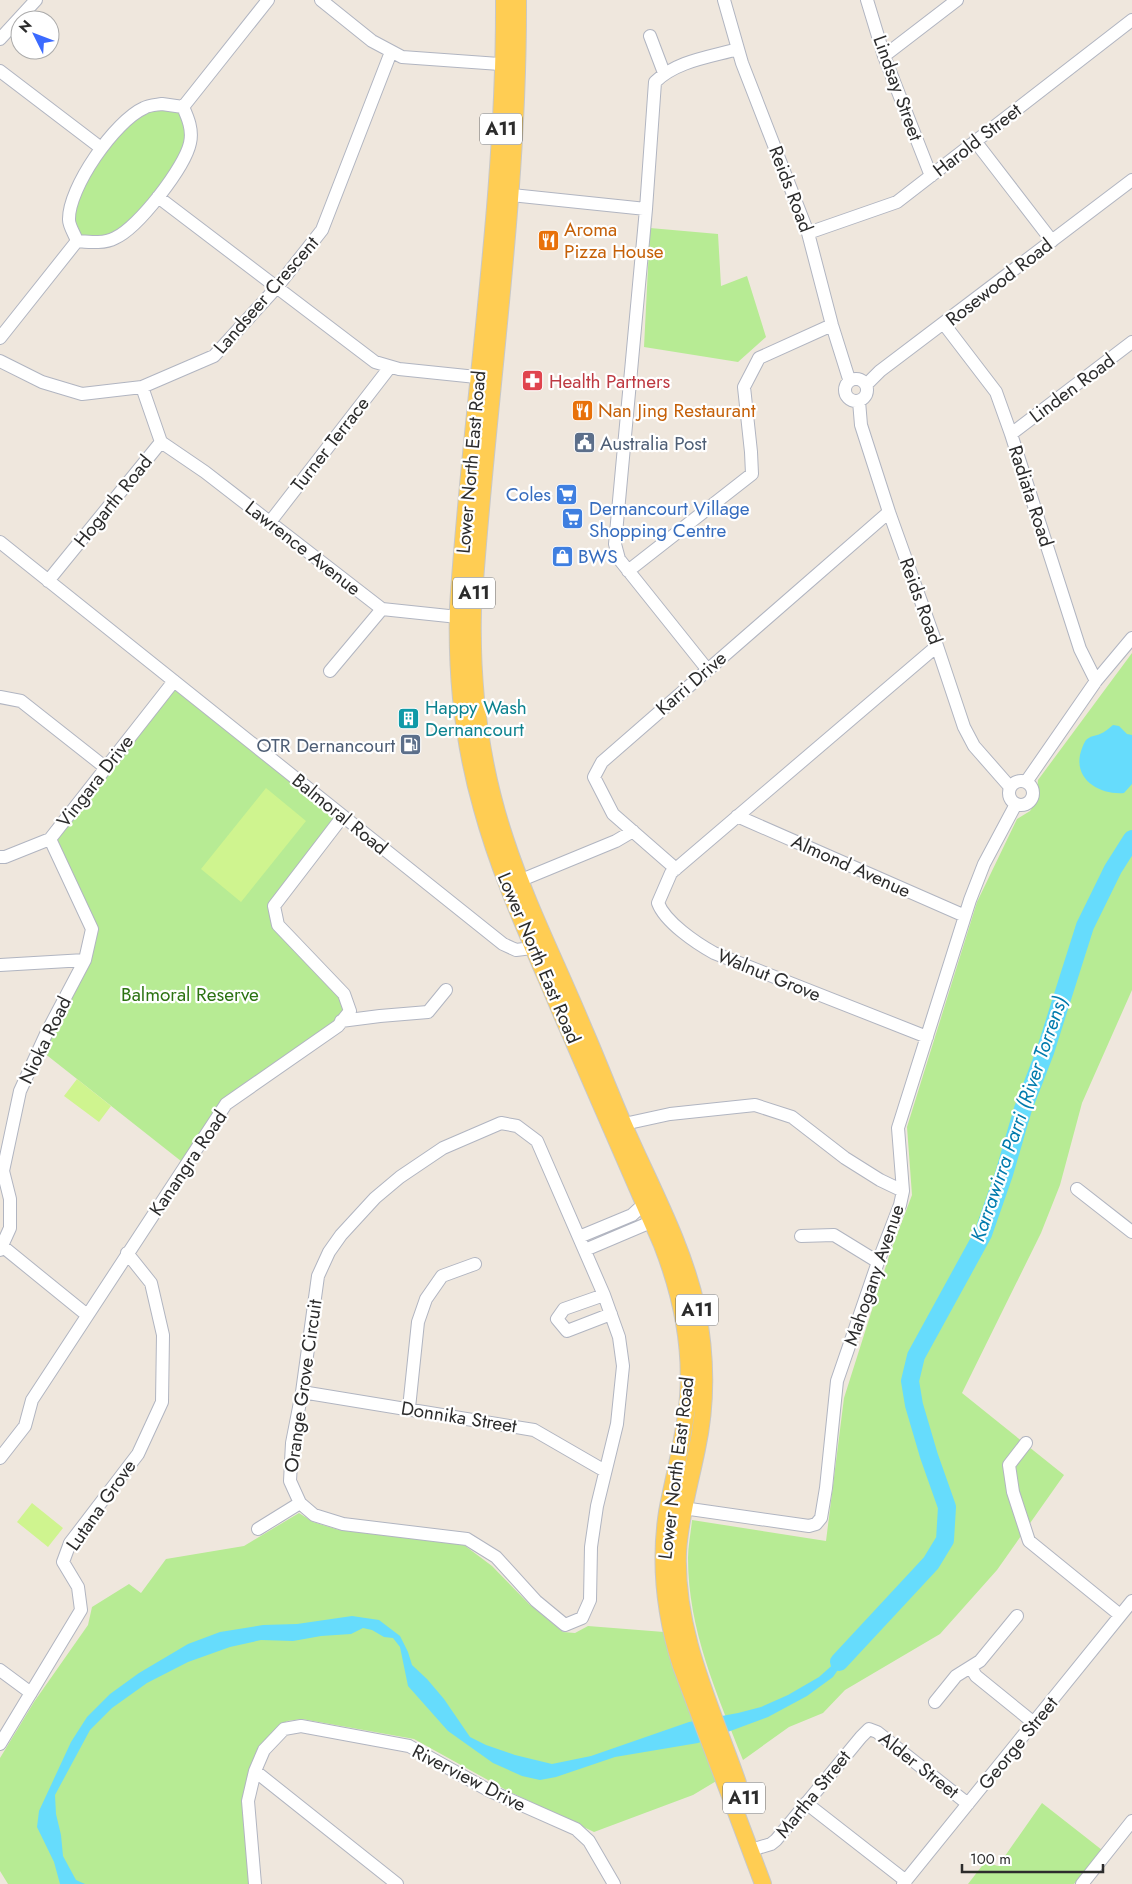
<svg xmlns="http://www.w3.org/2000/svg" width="1132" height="1884" font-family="Jost,sans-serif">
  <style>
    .green { fill: #b7eb94 }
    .pitch { fill: #cff48f }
    .water { fill: #66dcfc }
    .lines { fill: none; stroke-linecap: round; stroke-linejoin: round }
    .river { stroke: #66dcfc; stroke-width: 18 }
    .minor-casing { stroke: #b1b5c1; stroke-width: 14 }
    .major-casing { stroke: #c8c8c8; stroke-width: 18 }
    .minor { stroke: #fff; stroke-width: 12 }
    .major { stroke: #ffcd53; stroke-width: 16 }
    .labels { text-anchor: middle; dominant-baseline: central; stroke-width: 4.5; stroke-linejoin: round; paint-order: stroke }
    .shield { fill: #fff; stroke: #6b6b6b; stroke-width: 1 }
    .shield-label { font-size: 18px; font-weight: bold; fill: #2c2c2c }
    .street-label { font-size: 19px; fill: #2c2c2c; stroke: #fff }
    .food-label { font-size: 19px; fill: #c56008; stroke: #fff; text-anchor: start }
    .health-label { font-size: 19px; fill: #be3a42; stroke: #fff; text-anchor: start }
    .service-label { font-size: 19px; fill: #4e5e75; stroke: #fff; text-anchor: start }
    .shop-label { font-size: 19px; fill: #366cbe; stroke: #fff; text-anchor: start }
    .culture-label { font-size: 19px; fill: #0d838f; stroke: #fff; text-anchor: start }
    .park-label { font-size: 19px; fill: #2c7312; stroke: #fff }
    .water-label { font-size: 20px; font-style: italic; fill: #007bad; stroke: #fff }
  </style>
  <rect width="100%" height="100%" fill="#efe7dd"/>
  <path class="green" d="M144,107H183L190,123L184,161L115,239L77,241L71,203L101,148Z
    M650,228L718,234L721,286L747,276L766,337L738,362L644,347Z
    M1132,653V990L1082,1103L1060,1185L1041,1233L962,1393L1064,1475L997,1570L940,1634L845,1690L823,1713L789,1727L743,1760C717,1694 688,1630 688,1558C688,1546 691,1532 692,1520L826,1541L844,1398L890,1253L912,1195L907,1127L977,902L1017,819L1030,811L1038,800L1037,790L1038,780Z
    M174,681L343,816L274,907L278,926L350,1011L226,1104L186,1165L39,1049L92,929L50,839Z
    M299,1513L313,1522L339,1530L464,1545L492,1566L529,1604L563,1632L575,1633L588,1626L664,1632L718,1780L693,1795L594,1832L506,1790L414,1739L302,1719L287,1721L273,1733L250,1768L249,1884H8L0,1871V1758L34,1702L88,1625L92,1607L129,1584L141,1593L166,1559L244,1546Z
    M1042,1803L1102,1850L1074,1884H968L985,1862L998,1866Z"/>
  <path class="pitch" d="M266,788L306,821L241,902L201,869Z
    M77,1079L111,1106L99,1122L64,1096Z
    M32,1503L63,1528L48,1547L17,1522Z"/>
  <path class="water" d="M1113,725L1119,726L1127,734L1132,735V784L1124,793C1101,795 1075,781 1080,755C1081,751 1083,744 1086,740C1090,736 1095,736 1100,734C1105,732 1109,728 1113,725Z
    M352,1616L379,1620L400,1636L408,1652L412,1665L427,1679L444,1699L470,1737L486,1745L515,1755L552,1764L591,1756L689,1722L738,1713L761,1707L788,1695L819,1677L855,1645L833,1677L807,1696L768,1717L698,1743L615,1757L556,1777L540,1780L522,1776L493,1763L448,1731L408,1686L400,1647L393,1638L384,1637L372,1630L363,1628L351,1634L321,1636L293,1641L261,1640L230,1647L188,1662L147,1683L112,1708L90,1730L55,1795L56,1814L61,1835L63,1856L76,1880L85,1884H60L54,1862L37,1827L39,1811L71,1742L87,1717L110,1694L139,1673L188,1644L220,1632L263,1625L297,1624Z"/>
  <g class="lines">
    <path class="river" d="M839,1662L931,1563L945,1540L947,1507L929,1456L914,1405L910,1381L916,1356L983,1234L1004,1174L1023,1109L1045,1052L1085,926L1113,869L1132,839"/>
    <defs>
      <path id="minor" d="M321,0L372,41L402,57L512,65
        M724,0L742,63L808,233L832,325L848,376L851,380
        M867,0L884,56L931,176
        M650,36L664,73
        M0,39L36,0
        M884,56L957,0
        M0,71L101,148
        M162,104L183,107C188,118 193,130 190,143C185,167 138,228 115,238C104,244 89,242 77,241C75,235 69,226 69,220C68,188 115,121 144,108C149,105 156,105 162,104Z
        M183,107L268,0
        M975,141L1052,241
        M502,194L646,209
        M158,197L375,362L399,369L486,378
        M808,233L897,202L1132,20
        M944,324L996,392L1011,434L1080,649L1096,681
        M0,338L77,241
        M0,361L42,382L82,394L142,387L214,356L277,287L322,230L391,52
        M845 390a11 11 0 1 1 22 0a11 11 0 1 1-22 0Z
        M866,385L880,371L1132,180
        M859,401L861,425L889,512L937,646L964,727L974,746L1010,787
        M1011,434L1132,342
        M161,442L205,472L382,609L458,617
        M270,522L390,367
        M0,542L503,944L516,950L540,947
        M628,571L752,474L751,452L744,387L758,360L759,358L832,325
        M48,581L161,442L142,387
        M707,669L619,559L615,544L646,209L655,82C676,61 710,57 738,49
        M330,671L382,609
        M0,697L21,701L106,768
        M1009 793a12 12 0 1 1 24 0a12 12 0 1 1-24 0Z
        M1026,782L1096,681L1132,638
        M737,816L965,916
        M0,857H5L50,839L174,681
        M676,869L613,814L594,777L602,762L889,512
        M514,883L616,841L633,831
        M0,965L85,960
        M341,1021L380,1016L428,1012L446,990
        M927,1037L714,953C696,943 665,922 658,903L671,873L937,646
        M501,1123L517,1126L537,1141L604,1295L619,1337L623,1366L617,1424L597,1506L591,1547L590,1600L582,1618L565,1625L536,1601L496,1557L467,1539L343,1524L314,1515L300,1503L290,1481L292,1443L302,1392L318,1276L329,1252L341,1235L375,1198L400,1177L443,1148Z
        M615,1126L670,1114L755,1105L792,1117L845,1158L880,1180L903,1191
        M1077,1189L1132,1232
        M801,1236L834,1235L878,1262
        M579,1237L632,1215L644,1204
        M2,1246L87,1315
        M0,1250L10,1228V1199L3,1171L20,1091L47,1032L85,960L92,929L50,839
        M585,1250L651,1222L655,1215
        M604,1295L564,1309L557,1319L567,1331L611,1314
        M302,1392L534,1430L605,1471
        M409,1408L418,1322L426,1299L442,1276L475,1264
        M1026,1443L1009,1465L1013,1492L1029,1541L1120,1615
        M0,1458L25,1426L32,1400L226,1104L338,1026L350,1011L344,994L278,925L274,906L343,816
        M676,1507L809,1526L816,1524L821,1518L826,1488L837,1381L878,1262L900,1205L903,1191L898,1128L970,900L984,864L1016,804
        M258,1529L300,1503
        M971,1668L976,1676L1034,1723
        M0,1670L31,1693
        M935,1702L956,1676L980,1661L1017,1616
        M0,1744L81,1610L78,1587L63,1562L70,1543L138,1454L162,1402L163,1335L151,1283L127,1253
        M255,1771L397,1884
        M806,1803L906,1881
        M751,1850L771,1844L776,1840L861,1737L869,1729L877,1732L968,1804
        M255,1884L248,1801L255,1771L264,1750L284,1729L301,1726L409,1746L488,1790L576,1829L589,1841L614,1884
        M903,1884L1132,1601
        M1082,1884L1132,1821"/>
      <path id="major" d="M504,0C505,203 471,404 458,607C456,675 463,743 482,809C501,879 533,946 561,1013C595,1090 628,1168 662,1245C681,1294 692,1344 688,1397C685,1436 674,1474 667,1512C659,1564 665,1616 681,1666L763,1884
        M518,0C519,204 486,407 473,610C471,689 481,767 506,841C527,905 558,966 584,1029C598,1061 610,1093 624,1125C650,1185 683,1244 697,1308C706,1354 707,1403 697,1449C690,1484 680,1517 678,1552C675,1634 712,1707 738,1783"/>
    </defs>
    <use href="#minor" class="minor-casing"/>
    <use href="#major" class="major-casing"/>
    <use href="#minor" class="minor"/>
    <use href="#major" class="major"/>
  </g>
  <defs>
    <symbol id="restaurant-square" viewBox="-11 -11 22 22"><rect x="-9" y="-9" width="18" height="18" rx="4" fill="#e8710a" stroke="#fff"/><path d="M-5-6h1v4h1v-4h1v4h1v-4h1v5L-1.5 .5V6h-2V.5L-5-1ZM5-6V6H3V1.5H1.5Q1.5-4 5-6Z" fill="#fff"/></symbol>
    <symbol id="pharmacy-square" viewBox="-11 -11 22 22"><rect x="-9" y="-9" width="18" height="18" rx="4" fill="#e0444e" stroke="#fff"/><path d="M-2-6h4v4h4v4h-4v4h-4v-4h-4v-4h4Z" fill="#fff"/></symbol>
    <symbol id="civic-square" viewBox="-11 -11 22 22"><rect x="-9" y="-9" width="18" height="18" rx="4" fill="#5c6f8a" stroke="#fff"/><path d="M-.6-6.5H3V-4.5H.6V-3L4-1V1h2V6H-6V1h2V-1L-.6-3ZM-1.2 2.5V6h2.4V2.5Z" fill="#fff"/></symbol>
    <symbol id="supermarket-square" viewBox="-11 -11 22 22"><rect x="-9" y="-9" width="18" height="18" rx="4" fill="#3f7fe0" stroke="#fff"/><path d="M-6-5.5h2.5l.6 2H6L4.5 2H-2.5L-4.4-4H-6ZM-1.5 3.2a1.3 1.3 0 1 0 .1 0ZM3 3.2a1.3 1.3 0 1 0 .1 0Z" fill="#fff"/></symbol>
    <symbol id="shop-square" viewBox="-11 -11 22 22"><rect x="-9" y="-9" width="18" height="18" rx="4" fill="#3f7fe0" stroke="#fff"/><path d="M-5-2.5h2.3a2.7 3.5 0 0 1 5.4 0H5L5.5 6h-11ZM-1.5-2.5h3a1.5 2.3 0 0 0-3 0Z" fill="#fff"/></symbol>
    <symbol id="building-square" viewBox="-11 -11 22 22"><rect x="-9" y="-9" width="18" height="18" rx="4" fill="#0f9aa8" stroke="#fff"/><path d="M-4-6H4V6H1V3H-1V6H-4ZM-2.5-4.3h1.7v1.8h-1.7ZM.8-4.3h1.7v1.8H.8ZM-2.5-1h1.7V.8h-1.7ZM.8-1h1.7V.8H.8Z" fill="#fff"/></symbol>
    <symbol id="fuel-square" viewBox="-11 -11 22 22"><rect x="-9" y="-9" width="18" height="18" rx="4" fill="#5c6f8a" stroke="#fff"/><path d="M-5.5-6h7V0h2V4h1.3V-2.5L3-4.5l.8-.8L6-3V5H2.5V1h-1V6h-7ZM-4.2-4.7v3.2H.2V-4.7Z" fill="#fff"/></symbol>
  </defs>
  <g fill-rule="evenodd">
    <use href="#restaurant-square" x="536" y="228" width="25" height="25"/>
    <use href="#pharmacy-square" x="520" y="368" width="25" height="25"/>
    <use href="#restaurant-square" x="570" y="398" width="25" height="25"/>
    <use href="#civic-square" x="572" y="430" width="25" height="25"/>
    <use href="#supermarket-square" x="554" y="482" width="25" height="25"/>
    <use href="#supermarket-square" x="560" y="506" width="25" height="25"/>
    <use href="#shop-square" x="550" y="544" width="25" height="25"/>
    <use href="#building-square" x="396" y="706" width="25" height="25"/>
    <use href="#fuel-square" x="398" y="732" width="25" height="25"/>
  </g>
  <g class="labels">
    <g class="shield">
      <rect x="480" y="113.5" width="42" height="31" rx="4"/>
      <rect x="453" y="577.5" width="42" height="31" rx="4"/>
      <rect x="676" y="1294.5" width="42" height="31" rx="4"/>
      <rect x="723" y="1782.5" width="42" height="31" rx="4"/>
    </g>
    <g class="shield-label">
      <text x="501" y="129">A11</text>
      <text x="474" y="593">A11</text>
      <text x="697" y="1310">A11</text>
      <text x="744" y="1798">A11</text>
    </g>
    <g class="street-label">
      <text transform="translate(898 88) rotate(70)">Lindsay Street</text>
      <text transform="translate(977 140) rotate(-38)">Harold Street</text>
      <text transform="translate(791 189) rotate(69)">Reids Road</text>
      <text transform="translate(999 282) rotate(-38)">Rosewood Road</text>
      <text transform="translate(266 295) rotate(-49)">Landseer Crescent</text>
      <text transform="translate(1072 388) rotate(-37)">Linden Road</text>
      <text transform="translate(330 444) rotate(-52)">Turner Terrace</text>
      <text transform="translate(471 462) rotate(-85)">Lower North East Road</text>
      <text transform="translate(1031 496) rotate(72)">Radiata Road</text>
      <text transform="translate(113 501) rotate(-51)">Hogarth Road</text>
      <text transform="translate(303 548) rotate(38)">Lawrence Avenue</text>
      <text transform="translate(921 601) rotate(70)">Reids Road</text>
      <text transform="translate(691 683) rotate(-41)">Karri Drive</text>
      <text transform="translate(95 781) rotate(-52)">Vingara Drive</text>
      <text transform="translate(340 814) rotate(39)">Balmoral Road</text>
      <text transform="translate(851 866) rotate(24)">Almond Avenue</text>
      <text transform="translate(539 958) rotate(67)">Lower North East Road</text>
      <text transform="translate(769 975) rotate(22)">Walnut Grove</text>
      <text transform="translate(45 1040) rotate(-64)">Nioka Road</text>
      <text transform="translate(188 1163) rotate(-56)">Kanangra Road</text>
      <text transform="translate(874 1275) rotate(-71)">Mahogany Avenue</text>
      <text transform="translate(303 1386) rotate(-82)">Orange Grove Circuit</text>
      <text transform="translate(459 1417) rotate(9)">Donnika Street</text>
      <text transform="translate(676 1468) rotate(-83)">Lower North East Road</text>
      <text transform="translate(101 1505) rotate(-55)">Lutana Grove</text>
      <text transform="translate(1018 1743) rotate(-51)">George Street</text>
      <text transform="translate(919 1765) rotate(38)">Alder Street</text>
      <text transform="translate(469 1778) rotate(27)">Riverview Drive</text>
      <text transform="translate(813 1794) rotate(-51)">Martha Street</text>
    </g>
    <g class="food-label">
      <text x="564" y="229">Aroma<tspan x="564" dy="22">Pizza House</tspan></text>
      <text x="598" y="410">Nan Jing Restaurant</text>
    </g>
    <g class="health-label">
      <text x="549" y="381">Health Partners</text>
    </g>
    <g class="service-label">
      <text x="600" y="443">Australia Post</text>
      <text x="395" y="745" text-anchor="end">OTR Dernancourt</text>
    </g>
    <g class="shop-label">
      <text x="551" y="494" text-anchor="end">Coles</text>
      <text x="589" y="508">Dernancourt Village<tspan x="589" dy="22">Shopping Centre</tspan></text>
      <text x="578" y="556">BWS</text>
    </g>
    <g class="culture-label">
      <text x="425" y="707">Happy Wash<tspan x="425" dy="22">Dernancourt</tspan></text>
    </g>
    <g class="park-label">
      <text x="190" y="994">Balmoral Reserve</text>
    </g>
    <g class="water-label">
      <text transform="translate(1019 1119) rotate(-71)">Karrawirra Parri (River Torrens)</text>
    </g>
  </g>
  <g transform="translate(35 35) rotate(312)"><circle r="24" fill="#ffffff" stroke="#ababab"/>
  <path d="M0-4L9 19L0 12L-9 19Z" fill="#3b6aff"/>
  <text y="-8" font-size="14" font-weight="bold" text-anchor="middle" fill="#2c2c2c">N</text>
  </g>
  <path d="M962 1864v8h141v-8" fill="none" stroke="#2c2c2c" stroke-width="2.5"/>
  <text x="970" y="1864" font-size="15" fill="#2c2c2c" stroke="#ffffff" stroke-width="4" paint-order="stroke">100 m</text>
</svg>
